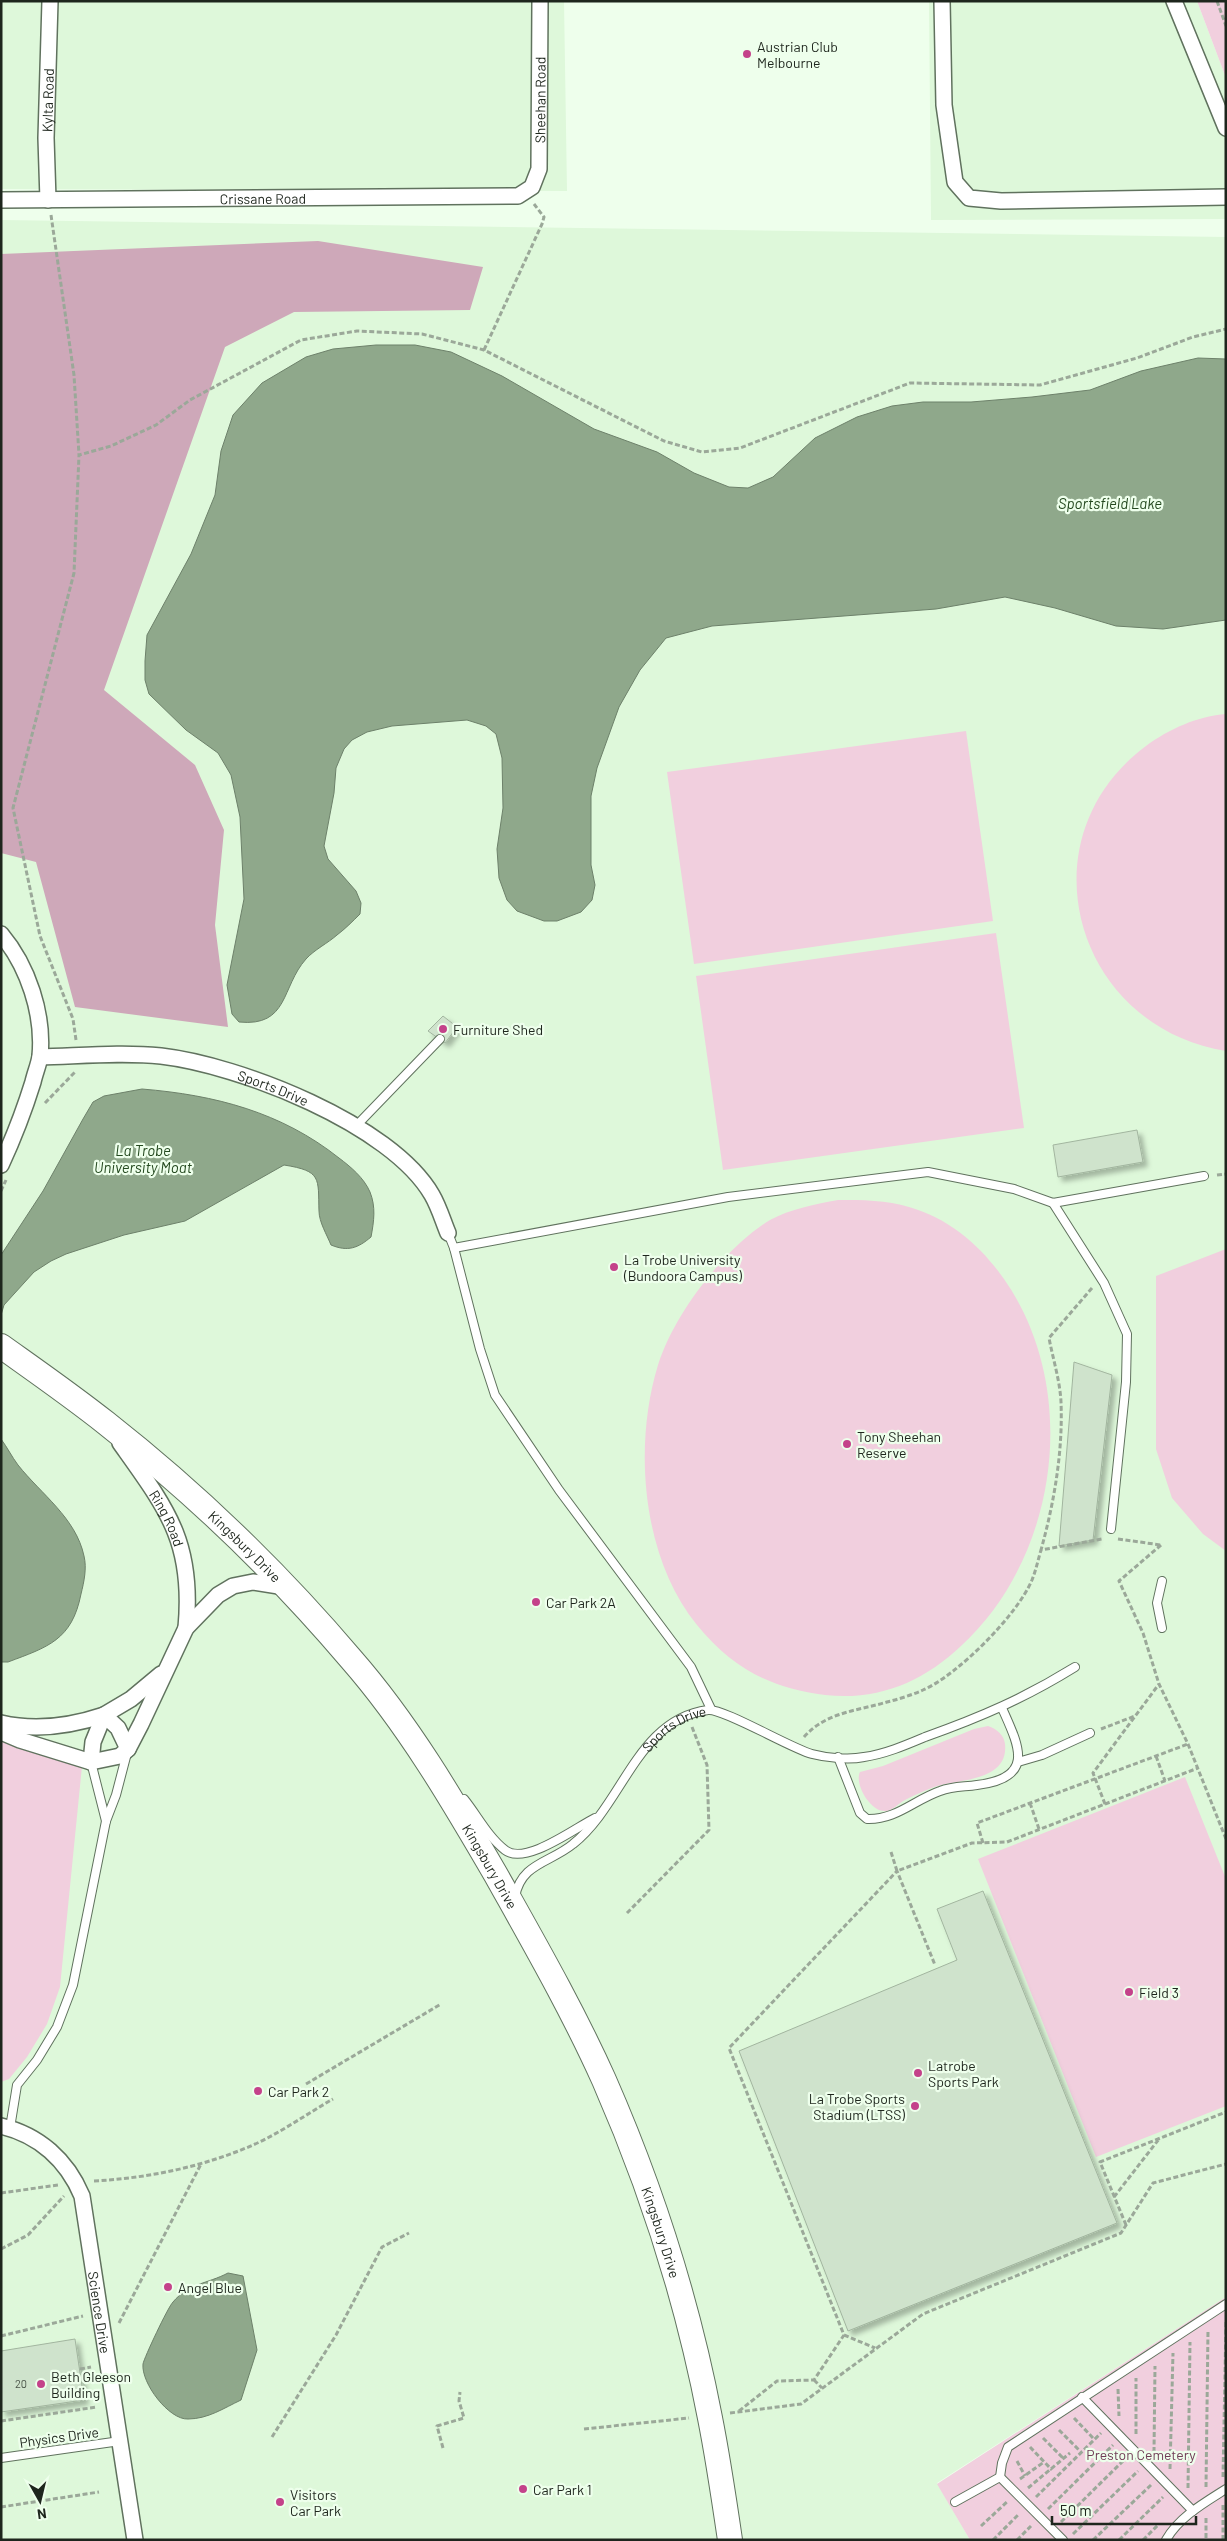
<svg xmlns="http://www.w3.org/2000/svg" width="1227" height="2541" font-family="Barlow,sans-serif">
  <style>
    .built { fill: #def8da }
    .green { fill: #f1cfde }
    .forest { fill: #cea8b9 }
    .water { fill: #8fa88b; stroke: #6d816a }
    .building { fill: #cfe3cc; stroke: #a2b59f; filter: url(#shadow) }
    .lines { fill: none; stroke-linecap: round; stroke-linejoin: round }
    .lane-casing { stroke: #60725e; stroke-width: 10 }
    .street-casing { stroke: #60725e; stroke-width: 18 }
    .primary-casing { stroke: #60725e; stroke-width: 26 }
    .path { stroke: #9ba899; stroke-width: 3; stroke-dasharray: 5 2.5; stroke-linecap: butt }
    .lane { stroke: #fff; stroke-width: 8 }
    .street { stroke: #fff; stroke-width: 15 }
    .primary { stroke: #fff; stroke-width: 24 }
    .poi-dot { fill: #c4428a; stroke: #eeffec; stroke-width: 2 }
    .labels { text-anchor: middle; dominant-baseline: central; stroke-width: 4.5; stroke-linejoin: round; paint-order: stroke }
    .number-label { font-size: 11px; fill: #4a5549 }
    .poi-label { font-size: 14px; fill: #1e261d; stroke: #eeffec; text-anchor: start }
    .street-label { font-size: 14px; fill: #1e261d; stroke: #eeffec }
    .park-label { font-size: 14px; fill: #713d57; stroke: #eeffec }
    .water-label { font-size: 15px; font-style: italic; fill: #24491f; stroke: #eeffec }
  </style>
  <defs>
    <filter id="shadow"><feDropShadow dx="4.5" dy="4.5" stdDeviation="2.5" flood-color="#0004"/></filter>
  </defs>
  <rect width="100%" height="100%" fill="#eeffec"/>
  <path class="built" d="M1,1H564L567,191L1,189Z
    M929,1H1197L1226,78V219L931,220Z
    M1,220L1226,237V2297L937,2483L970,2540H1Z"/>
  <path class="green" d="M1197,1H1226V78Z
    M1226,714V1051C1075,1027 1021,839 1146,746C1169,729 1198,716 1226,714Z
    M966,731L993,921L694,964L667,772Z
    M996,933L1024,1128L723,1170L696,976Z
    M838,1200C862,1200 887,1200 909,1207C950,1219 980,1245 1004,1279C1081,1389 1059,1556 961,1646C923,1682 878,1701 825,1695C770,1688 732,1668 697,1625C642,1558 633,1446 658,1365C670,1328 695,1291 721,1262C735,1247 752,1231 770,1220C790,1209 816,1204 838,1200Z
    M1226,1249V1551L1203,1534L1172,1498L1156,1449V1276Z
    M988,1726C997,1729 1004,1735 1005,1744C1009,1782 957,1779 934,1787C924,1791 914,1795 905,1800C899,1803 892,1811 886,1811C871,1813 854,1784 860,1772L883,1766L974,1729Z
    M1,1735L82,1766L60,1987L47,2024L27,2057L9,2079L1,2082Z
    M1185,1777L1226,1879V2106L1096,2157L978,1859Z
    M1226,2297V2540H970L937,2484Z"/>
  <path class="forest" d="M318,241L483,267L470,310L294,312L225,347L104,690L195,765L224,830L215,925L228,1027L75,1007L36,862L1,853V254Z"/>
  <path class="water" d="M376,345H415L451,352L502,376L594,429L657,452L694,473L729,487L748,488L773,477L815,438L857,417L892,406L923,402H971L1032,397L1090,390L1141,371L1198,358L1226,359V620L1163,629L1116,626L1055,608L1005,597L936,609L712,626L666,638L640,670L619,707L597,768L591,796V865L595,885L592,900L581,912L557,921H544L517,911L507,900L499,878L497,849L503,808L502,758L496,734L486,726L467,720L392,726L367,732L352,740L344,749L336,768L334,793L324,846L328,859L356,891L361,903L360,914C353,921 345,929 337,935C328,943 314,950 306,959C281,987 289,1027 239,1022L232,1014L227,985L244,899L240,817L231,775L218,753L186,730L149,694L145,680V661L147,635L191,554L215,495L221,451L233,415L262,383L306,357L333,349Z
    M142,1089C215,1095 281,1112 339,1158C351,1167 364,1178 370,1192C376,1207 374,1221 371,1237C358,1248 348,1252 331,1245C327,1235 319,1222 319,1211C318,1178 322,1171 284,1165L185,1221L124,1235L66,1254L51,1261L34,1272L4,1305L1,1315V1255L43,1191L83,1119L93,1102L104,1096Z
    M1,1439C7,1447 12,1457 18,1465C41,1494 76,1518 84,1556C87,1568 84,1582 81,1594C72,1640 48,1647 8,1662H1Z
    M228,2273L243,2276L257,2350L241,2400C224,2408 208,2419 188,2419C169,2420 141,2383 143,2364C144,2358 168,2307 173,2302C189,2283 207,2284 228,2273Z"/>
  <path class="building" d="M443,1016L457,1027L445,1043L428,1031Z
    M1137,1130L1143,1162L1058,1177L1053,1145Z
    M1074,1362L1112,1375L1093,1540L1059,1546Z
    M983,1891L1117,2223L848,2331L739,2051L957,1960L937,1909Z
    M75,2339L84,2400L1,2412V2351Z"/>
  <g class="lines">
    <defs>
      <g id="lane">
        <path d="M356,1126L440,1039"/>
        <path d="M1053,1203L1104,1283L1127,1334L1126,1382L1111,1529"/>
        <path d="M448,1233L454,1248L480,1349L495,1395L559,1490L691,1667L711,1709"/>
        <path d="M454,1248L728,1197L928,1172L1014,1189L1053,1203L1204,1176"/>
        <path d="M1162,1628L1157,1603L1162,1581"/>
        <path d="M838,1757L860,1813L867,1819C896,1820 914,1800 940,1791C953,1786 964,1787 977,1785C1036,1778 1019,1746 1002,1708"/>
        <path d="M91,1762L106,1821"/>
        <path d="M1018,1762L1042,1755L1090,1733"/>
        <path d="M464,1799C477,1815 488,1837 505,1850C525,1866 575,1828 595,1818"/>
        <path id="s1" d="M515,1897C521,1863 550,1863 573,1844C623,1805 637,1719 708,1710C723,1708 790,1748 812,1754C827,1758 849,1760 864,1757C885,1754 906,1745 925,1737C981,1717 1025,1698 1075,1667"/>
        <path d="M10,2128L17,2085L37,2060L57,2027L73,1985L106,1821L116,1795L127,1753"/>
        <path d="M1082,2397L1193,2511"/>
        <path d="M1,2458L120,2441"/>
        <path d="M1000,2477L1002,2463L1008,2447L1226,2304"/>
        <path d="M955,2502L1000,2477L1063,2540"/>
        <path d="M1166,2540C1179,2517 1204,2503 1226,2489"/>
      </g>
      <g id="street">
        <path d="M942,1L944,105L955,182L969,198L1001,201L1226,197"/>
        <path d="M1174,1L1226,128"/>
        <path id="s2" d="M1,200L518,196L532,187L539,169L540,1"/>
        <path id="s3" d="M48,200L46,138L50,1"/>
        <path d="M1,934C28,966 44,1014 40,1056C39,1064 35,1073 33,1082C24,1111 14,1137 1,1165"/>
        <path id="s4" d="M40,1057C80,1056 121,1052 161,1056C239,1065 391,1124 432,1195C439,1207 443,1221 448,1233"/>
        <path id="s5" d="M120,1443C167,1509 194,1542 186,1628"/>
        <path d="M1,1723C35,1731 71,1726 104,1715L118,1728L128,1749"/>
        <path d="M1,1732L20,1740L91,1762L120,1756L128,1749L141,1724L186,1628L218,1595L233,1586L253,1582L285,1587"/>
        <path d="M91,1762L93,1742L104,1715L131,1699L161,1674"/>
        <path id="s6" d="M1,2126C39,2135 67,2160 82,2196L135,2540"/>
      </g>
      <g id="primary">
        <path id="s7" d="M1,1346C36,1371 72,1396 106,1423C195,1493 278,1573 351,1659C408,1724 453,1801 496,1875C534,1943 572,2009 604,2080C651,2187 688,2303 710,2418C718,2458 724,2499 730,2540"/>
      </g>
    </defs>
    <use href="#lane" class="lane-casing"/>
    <use href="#street" class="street-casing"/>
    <use href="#primary" class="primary-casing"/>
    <path class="path" d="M1217,1L1226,26
      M51,215L74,375L79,455
      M484,350L542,224L544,217L534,204
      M76,1040L73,1019L40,936L13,808L74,573L79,455L111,446L156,425L190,400L301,340L357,331L422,334L484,350L664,441L702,452L740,448L910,383L1040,385L1137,358L1193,337L1226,329
      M45,1103L75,1072
      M1217,1175L1226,1174
      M1,1191L6,1180
      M1092,1288L1049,1338C1053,1359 1060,1381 1061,1402C1063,1452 1054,1503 1041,1550L1102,1539
      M1118,1539L1161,1545
      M1161,1545L1119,1581L1143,1633L1159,1684L1188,1744L1226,1839
      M1101,1729L1135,1716
      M804,1737C826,1712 857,1711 887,1702C899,1699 912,1695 923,1690C958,1675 1018,1614 1032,1580C1036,1570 1038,1560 1041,1550
      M1156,1756L1165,1781
      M1030,1803L1039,1829
      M1105,1804L1093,1773L1159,1684
      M983,1843L977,1823L1188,1744
      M891,1852L897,1871L972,1843L1007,1842L1198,1768
      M627,1913L709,1830L707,1765L692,1727
      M306,2084L441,2004
      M94,2181C147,2178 197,2168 246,2148C276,2136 305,2115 333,2099
      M1,2193L58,2185
      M1114,2197L1159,2139
      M1126,2225L1100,2162L1226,2112
      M1,2249L28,2235L64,2196
      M119,2323L201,2164
      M844,2335L875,2348
      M1,2336L83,2316
      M80,2369L91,2367
      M814,2380L822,2388
      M1118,2389L1119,2416
      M739,2411L777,2381L814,2380L844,2335L729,2048L897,1871L935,1965
      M730,2413L801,2404L923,2314L1121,2233L1153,2183L1226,2164
      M1074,2418L1094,2439
      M1,2421L97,2407
      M584,2429L689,2418
      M1059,2430L1081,2452
      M1136,2434V2378
      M272,2437L336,2335L382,2247L409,2233
      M1043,2438L1064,2459
      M1030,2447L1052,2470
      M443,2448L437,2426L464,2418L459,2401L460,2392
      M1154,2452L1155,2366
      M1017,2461L1025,2476
      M1170,2469L1173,2353
      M1223,2477L1226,2322
      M1020,2479L1044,2462
      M1206,2487L1208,2330
      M1028,2488L1070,2453
      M1188,2488L1190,2342
      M1036,2497L1101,2433
      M1223,2505V2540
      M1,2507L99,2492
      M1048,2509L1113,2445
      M1206,2518V2540
      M1061,2522L1124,2460
      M981,2526L1008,2501
      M1073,2534L1138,2471
      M993,2540L1019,2514
      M1017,2540L1031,2526
      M1093,2540L1151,2485
      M1119,2540L1163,2497
      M1143,2540L1159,2524"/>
    <use href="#lane" class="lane"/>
    <use href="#street" class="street"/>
    <use href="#primary" class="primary"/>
  </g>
  <g class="poi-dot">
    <circle cx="747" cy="54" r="5"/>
    <circle cx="443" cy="1029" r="5"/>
    <circle cx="614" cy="1267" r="5"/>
    <circle cx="847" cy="1444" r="5"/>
    <circle cx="536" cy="1602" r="5"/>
    <circle cx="1129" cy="1992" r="5"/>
    <circle cx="918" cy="2073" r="5"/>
    <circle cx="258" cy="2091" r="5"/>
    <circle cx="915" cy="2106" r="5"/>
    <circle cx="168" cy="2287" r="5"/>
    <circle cx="41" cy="2384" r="5"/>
    <circle cx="523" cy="2489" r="5"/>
    <circle cx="280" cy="2502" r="5"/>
  </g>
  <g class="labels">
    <g class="number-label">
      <text x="21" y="2383">20</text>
    </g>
    <g class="poi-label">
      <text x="757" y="46">Austrian Club<tspan x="757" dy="16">Melbourne</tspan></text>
      <text x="453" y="1029">Furniture Shed</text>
      <text x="624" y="1259">La Trobe University<tspan x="624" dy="16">(Bundoora Campus)</tspan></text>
      <text x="857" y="1436">Tony Sheehan<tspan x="857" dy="16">Reserve</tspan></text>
      <text x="546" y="1602">Car Park 2A</text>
      <text x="1139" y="1992">Field 3</text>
      <text x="928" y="2065">Latrobe<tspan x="928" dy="16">Sports Park</tspan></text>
      <text x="268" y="2091">Car Park 2</text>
      <text x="905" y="2098" text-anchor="end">La Trobe Sports<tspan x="905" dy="16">Stadium (LTSS)</tspan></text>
      <text x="178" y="2287">Angel Blue</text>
      <text x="51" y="2376">Beth Gleeson<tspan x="51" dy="16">Building</tspan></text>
      <text x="533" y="2489">Car Park 1</text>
      <text x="290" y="2494">Visitors<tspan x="290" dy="16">Car Park</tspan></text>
    </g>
    <g class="street-label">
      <text stroke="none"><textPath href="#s2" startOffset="622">Sheehan Road</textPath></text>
      <text stroke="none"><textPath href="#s3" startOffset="100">Kylta Road</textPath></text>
      <text stroke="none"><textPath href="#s2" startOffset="262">Crissane Road</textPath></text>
      <text stroke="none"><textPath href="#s4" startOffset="238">Sports Drive</textPath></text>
      <text stroke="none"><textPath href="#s5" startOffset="89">Ring Road</textPath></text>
      <text stroke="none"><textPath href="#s7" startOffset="316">Kingsbury Drive</textPath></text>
      <text stroke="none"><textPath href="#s1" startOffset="238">Sports Drive</textPath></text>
      <text stroke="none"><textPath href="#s7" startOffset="721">Kingsbury Drive</textPath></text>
      <text stroke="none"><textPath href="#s7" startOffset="1126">Kingsbury Drive</textPath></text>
      <text stroke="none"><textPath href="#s6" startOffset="229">Science Drive</textPath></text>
      <text transform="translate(59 2437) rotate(-8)">Physics Drive</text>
    </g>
    <g class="park-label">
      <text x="1141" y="2454">Preston Cemetery</text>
    </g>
    <g class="water-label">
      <text x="1110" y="503">Sportsfield Lake</text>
      <text x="143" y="1150">La Trobe<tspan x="143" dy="17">University Moat</tspan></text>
    </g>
  </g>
  <rect width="1227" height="2541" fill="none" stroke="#1e261d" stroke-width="5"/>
  <g transform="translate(40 2501) rotate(172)" stroke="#eeffec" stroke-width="4" paint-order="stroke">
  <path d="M0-4L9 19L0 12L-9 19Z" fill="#1e261d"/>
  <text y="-8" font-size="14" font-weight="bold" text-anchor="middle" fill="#1e261d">N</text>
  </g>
  <path d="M1052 2516v8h144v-8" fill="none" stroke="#1e261d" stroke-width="2.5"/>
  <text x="1060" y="2516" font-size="15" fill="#1e261d" stroke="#eeffec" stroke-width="4" paint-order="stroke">50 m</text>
</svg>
